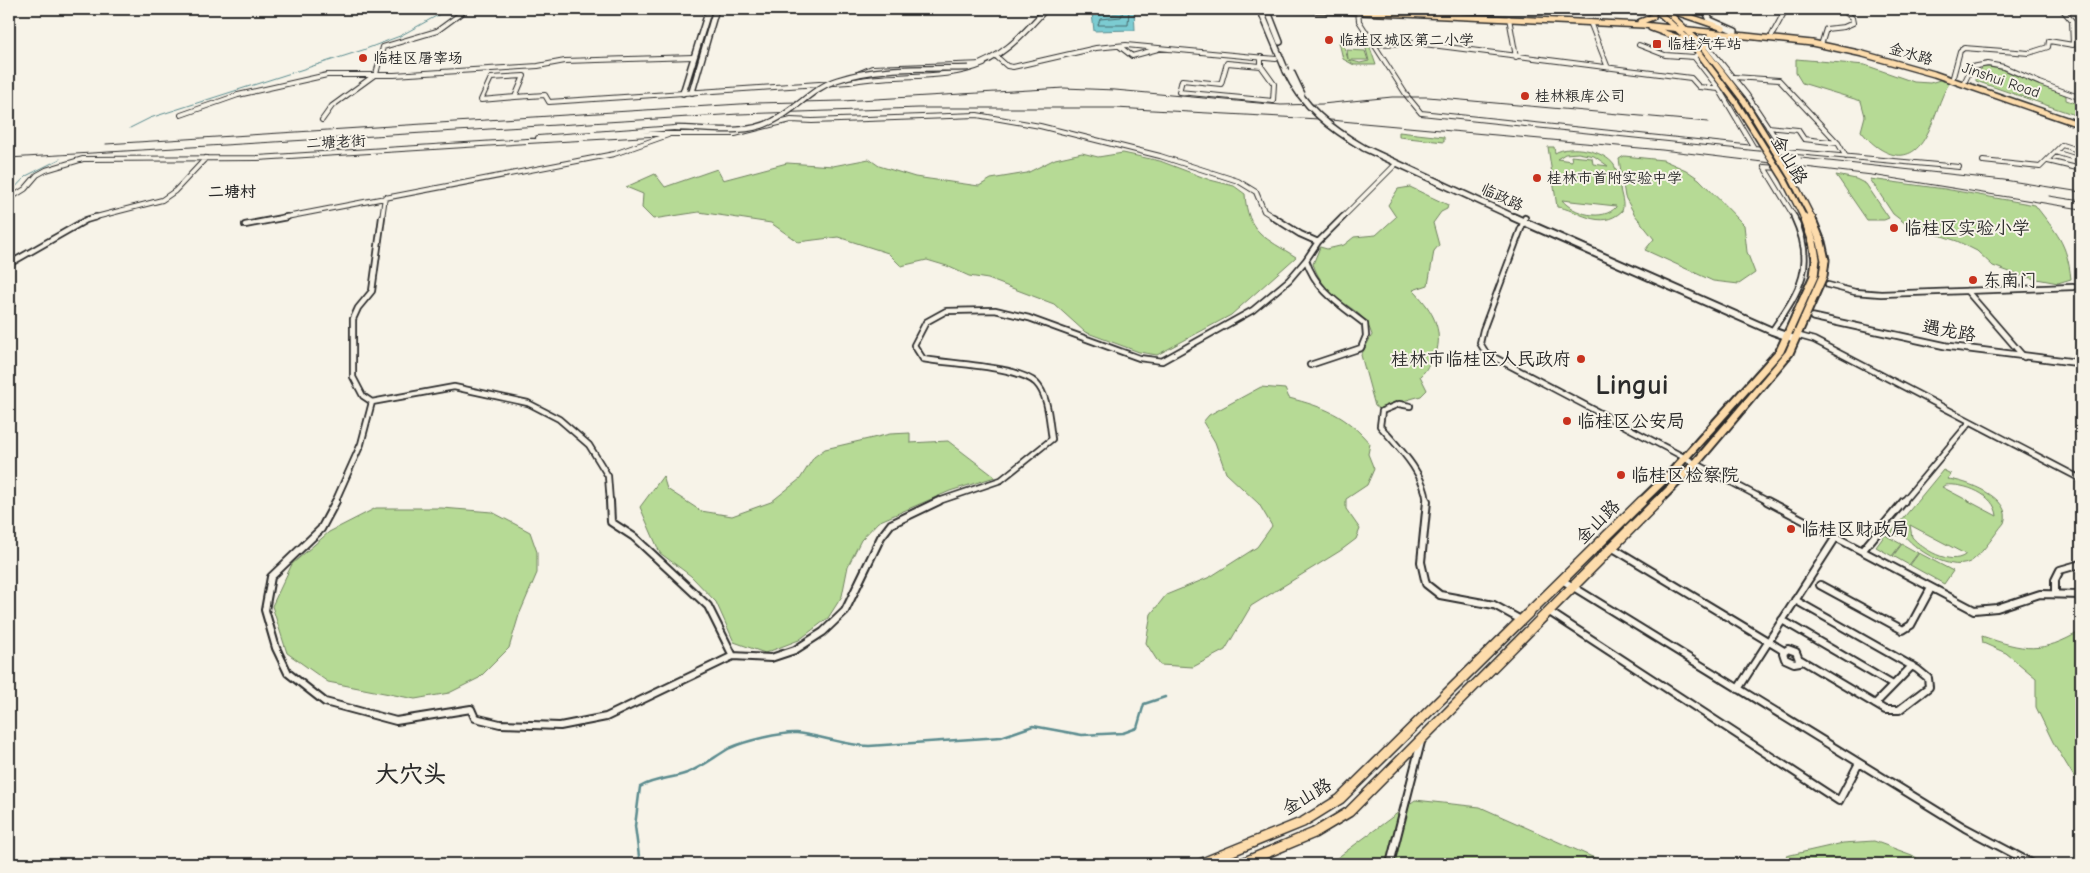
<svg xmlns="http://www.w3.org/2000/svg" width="2090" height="873" font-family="'Comic Neue','LXGW WenKai TC',sans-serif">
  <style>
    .green { fill: #b6da95; stroke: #708260; fill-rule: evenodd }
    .water { fill: #7bccd2; stroke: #5b8c8f }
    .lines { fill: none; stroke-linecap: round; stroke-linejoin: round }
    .shore { stroke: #4b6b6e; stroke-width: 1 }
    .stream-far1 { stroke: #5b8c8f; stroke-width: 1 }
    .stream { stroke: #5b8c8f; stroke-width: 2.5 }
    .minor-far2-casing { stroke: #2b2b2b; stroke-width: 6 }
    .minor-far1-casing { stroke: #2b2b2b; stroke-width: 8 }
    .minor-casing { stroke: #2b2b2b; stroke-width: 10 }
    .tertiary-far1-casing { stroke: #2b2b2b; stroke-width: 7 }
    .tertiary-casing { stroke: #2b2b2b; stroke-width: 9 }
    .secondary-far1-casing { stroke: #2b2b2b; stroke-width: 8 }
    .secondary-casing { stroke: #2b2b2b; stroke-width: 10 }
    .primary-far2-casing { stroke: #2b2b2b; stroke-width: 8 }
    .primary-far1-casing { stroke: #2b2b2b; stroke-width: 11 }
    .primary-casing { stroke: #2b2b2b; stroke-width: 12 }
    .minor-far2 { stroke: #f7f3e8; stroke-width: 4 }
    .minor-far1 { stroke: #f7f3e8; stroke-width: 4.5 }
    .minor { stroke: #f7f3e8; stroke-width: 6 }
    .tertiary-far1 { stroke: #f7f3e8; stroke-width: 4.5 }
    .tertiary { stroke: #f7f3e8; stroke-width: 5.5 }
    .secondary-far1 { stroke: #f7f3e8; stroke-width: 5 }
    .secondary { stroke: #f7f3e8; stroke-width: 6 }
    .primary-far2 { stroke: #fddcac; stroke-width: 5 }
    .primary-far1 { stroke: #fddcac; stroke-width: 7 }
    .primary { stroke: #fddcac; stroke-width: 9 }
    .rail { stroke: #2b2b2b; stroke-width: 1 }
    .tertiary-bridge-casing { stroke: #2b2b2b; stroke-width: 7; stroke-linecap: butt }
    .secondary-bridge-casing { stroke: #2b2b2b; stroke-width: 8; stroke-linecap: butt }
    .primary-bridge-far1-casing { stroke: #2b2b2b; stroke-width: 8; stroke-linecap: butt }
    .primary-bridge-casing { stroke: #2b2b2b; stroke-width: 11; stroke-linecap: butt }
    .tertiary-bridge { stroke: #f7f3e8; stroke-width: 4.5 }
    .secondary-bridge { stroke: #f7f3e8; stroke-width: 5 }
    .primary-bridge-far1 { stroke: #fddcac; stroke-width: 5 }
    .primary-bridge { stroke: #fddcac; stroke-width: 7 }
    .poi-dot { fill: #c8321e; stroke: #f7f3e8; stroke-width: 2 }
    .labels { text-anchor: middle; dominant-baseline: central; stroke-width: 4; stroke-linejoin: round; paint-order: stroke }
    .far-poi-label { font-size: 15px; fill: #2b2b2b; stroke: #f7f3e8; text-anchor: start }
    .far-street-label { font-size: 15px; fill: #2b2b2b; stroke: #f7f3e8 }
    .far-quarter-label { font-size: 16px; font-weight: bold; fill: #2b2b2b; stroke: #f7f3e8 }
    .street-label { font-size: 18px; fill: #2b2b2b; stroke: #f7f3e8 }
    .poi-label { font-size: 18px; fill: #2b2b2b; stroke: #f7f3e8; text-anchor: start }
    .near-quarter-label { font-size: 24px; font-weight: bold; fill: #2b2b2b; stroke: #f7f3e8 }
    .town-label { font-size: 28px; font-weight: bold; fill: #2b2b2b; stroke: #f7f3e8 }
  </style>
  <rect width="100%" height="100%" fill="#f7f3e8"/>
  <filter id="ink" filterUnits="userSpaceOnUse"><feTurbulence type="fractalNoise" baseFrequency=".02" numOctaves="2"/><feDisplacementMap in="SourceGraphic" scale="10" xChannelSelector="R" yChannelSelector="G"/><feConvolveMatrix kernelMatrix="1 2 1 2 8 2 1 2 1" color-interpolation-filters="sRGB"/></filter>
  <g filter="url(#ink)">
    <path class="green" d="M1361,36H1366L1376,65H1354L1343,59L1339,42L1351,39L1362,41ZM1351,41L1365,45L1369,61L1360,63L1349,60H1368L1365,51L1347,50L1348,59L1343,44Z
      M1796,59L1865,65L1914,82L1930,83L1940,80L1950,82C1939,98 1936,119 1926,136C1908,170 1878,153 1861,131L1865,116L1861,101L1802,83L1796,73Z
      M1983,67C2002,67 2012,74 2029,81C2041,87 2056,87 2066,96V100L2081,105V117L1976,81V75Z
      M1399,132L1444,137V142L1399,137Z
      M1548,147H1554L1555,153C1570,144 1604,150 1614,165C1618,171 1618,181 1620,188C1621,196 1625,204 1622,211C1600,232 1577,209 1557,207ZM1578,153L1594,156L1608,166L1593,164L1592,158L1571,156L1572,161L1557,159L1565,154ZM1562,200L1616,206V207C1603,222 1573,214 1562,200Z
      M1123,153L1160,161L1210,180L1234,186L1245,194C1247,233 1266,238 1296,257L1231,315L1157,355L1139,352L1085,332L1054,304L988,279L969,276L947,266L927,260L901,266L888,253L838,237L798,242L771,223L699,212L653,219L642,208L643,194L626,187L655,174L665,187L717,169L723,180L787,163L833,166L869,159L879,166L915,177L979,186L991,179L1027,173L1055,159L1082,153L1098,157Z
      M1624,156L1663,160L1686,170L1699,179L1744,225L1747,252L1755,273L1739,284L1713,281L1645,250L1654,239L1635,215L1625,197L1619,159Z
      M1836,175L1856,179L1866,184L1889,218L1884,220H1867Z
      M1870,179L1945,189L2035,205C2057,234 2067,242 2071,279L2058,283L2021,276L1993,266L1977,251L1957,241L1906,224L1893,214Z
      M1410,187L1448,205L1447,209L1441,212L1433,223L1439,245L1434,251L1428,285L1413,290C1429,306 1443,326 1437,350C1436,354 1432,356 1431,360C1427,367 1427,370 1420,376L1427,390L1421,396L1396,403L1382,411L1375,406L1361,355L1372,335C1365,312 1349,309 1332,294C1323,285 1317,275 1313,264L1320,247L1327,249L1344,245L1354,237L1376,235L1396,217L1388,205L1398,189Z
      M1261,387L1285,389L1289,398C1324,407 1346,415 1370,444L1368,454L1374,469L1367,485L1346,499V509L1360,529L1356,539L1340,551L1251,606L1225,650L1193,667L1160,665L1146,643L1151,614L1166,595L1210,577L1257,547L1272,526L1259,504L1226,473L1215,442L1203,422L1209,415Z
      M910,433V443L948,441L995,477L950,491L878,522L861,540L848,566L842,596L828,618L799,640L765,653L734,642L716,602L691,576L660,553L640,507L663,476L667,489L701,511L732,516L771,502L800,479L814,457L825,449L890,434Z
      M1943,470L1951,474L1947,479C1965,480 2014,498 2004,523C1994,535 1985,550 1973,560C1954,575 1912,549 1902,532L1898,536L1891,533ZM1945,485C1964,483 1995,494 1997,516L1942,487ZM1910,525L1965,554V555C1950,566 1922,549 1912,537Z
      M376,508H442L492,512L530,532L537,552V573L519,615L509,648L479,678L449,693L415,699L328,682L287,653L272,606L292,564L329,532Z
      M1885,535L1901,544L1892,556L1876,547Z
      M1902,544L1918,553L1909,565L1893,556Z
      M1919,553L1953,571L1944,584L1910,565Z
      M2081,631V788L2053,742L2036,707V678L2006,653L1983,643L1982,636C2025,651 2041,654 2081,631Z
      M1415,800L1480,807L1608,864H1329Z
      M1874,841L1912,855L1926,864H1786V856L1843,843Z"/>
    <path class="water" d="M1119,9H1134L1135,30L1094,31L1092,13L1112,14L1119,12Z"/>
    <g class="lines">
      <path class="shore" d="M1124,9L1121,17L1100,19L1098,25H1128L1129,9"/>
      <path class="stream-far1" d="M130,128L150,118L363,50L400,36L449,9
        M9,194L26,176L60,159"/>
      <path class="stream" d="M640,864L635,826L640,787C655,778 671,779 687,773C706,765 714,757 730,748C745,741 782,732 797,733C822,736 844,745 869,746L1001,737L1033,726L1082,735L1123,733L1137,728L1144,704L1165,697"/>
      <defs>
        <path id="minor-far2" d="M1358,12L1359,21L1407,96L1421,113L1754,148
          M1509,18L1516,57
          M1590,22L1608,68
          M1772,35L1786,9
          M1822,42L1826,29L1844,27L1853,23L1852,18L1842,9
          M1705,43L1747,95L1785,152
          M1374,44L1416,43L1691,78L1699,87L1719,89L1754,148L1959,167
          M1639,45L1665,55L1694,57
          M1119,46L1132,56L1158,49
          M1699,53L1694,57L1719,89
          M1261,57V66
          M998,58L1007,66L1013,67L1096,48L1126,45L1276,59
          M1227,63L1261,66L1274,84L1273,101L1179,92L1182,80L1221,84Z
          M984,64C942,82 893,72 849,82L848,78L872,68Z
          M524,76L515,97L481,100L491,78Z
          M1734,77L1779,80L1838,143L1846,157
          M1953,77L1960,51L1964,48L2029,53L2048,47L2049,41L2073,45L2072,21L2062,9
          M1965,81L1972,67L1988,64L2004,67L2040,83L2081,98
          M515,97L545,95L549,102L849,82
          M181,115L238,95L327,75H394L538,66L565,61L693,57
          M322,120L332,106L376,74L383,47L437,31L467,9
          M1768,127L1798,130L1804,139L1838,143
          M538,138L675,128
          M510,142L650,134H735L791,120L812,121L977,115L1040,126L1160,156L1238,181L1256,192L1264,211L1275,218
          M2055,152L2081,160
          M1983,161L2040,167L2062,145L2081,151
          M2048,161L2081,169
          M9,199L25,189L37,175L46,170L83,159L258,158L513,142
          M92,218L162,200L175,191L206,158
          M281,218L614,154L668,135
          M382,218L385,197
          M1342,218L1395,165
          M1795,218L1764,167L1795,169"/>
        <path id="minor-far1" d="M1273,217L1300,234L1318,242
          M1525,218L1483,330L1480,343L1486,353L1769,502
          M245,225L287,217
          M9,264L86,220L96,217
          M1828,285L1855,292L1881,294L2073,287
          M1967,291L2024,357
          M9,299L12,304L9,306
          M1772,331C1800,290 1817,266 1794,217
          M1796,335L1814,340L2081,479
          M1310,365L1361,348L1366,336L1365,324C1341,305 1316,291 1306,260L1318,242L1343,217
          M372,402L454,387L528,403L559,419L589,445L608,476L610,502
          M1410,406L1399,404L1382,411L1380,426C1399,448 1424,472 1427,502
          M2081,484V490
          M335,502L361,444L372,402L363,396L353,377V319L358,308L372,291L382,217
          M936,502L1001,480L1052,439C1049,422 1049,396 1036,383C1019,366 949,364 923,359L914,345L926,322L946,311L995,310L1029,318L1139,358L1162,361L1253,310L1289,280L1306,260
          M1903,502L1970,422"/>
        <path id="minor" d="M336,501L321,529L271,577L265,610L276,648L288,673L325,702L396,721L471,709L475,718L500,724L560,726L606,717L733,656L771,658L795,650L823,632L845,611L881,537L891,524L939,501
          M610,501L611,522L634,537L708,606L733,656
          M1427,501L1421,562L1426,584L1440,595L1494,605L1521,620
          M1767,501L1974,610L1997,608L2040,594L2081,595
          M1613,548L1784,651
          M1862,551L1904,501
          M1562,580L1965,828L2033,864
          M1820,585L1903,630L1911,625L1931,588
          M2055,593V580L2060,570L2081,564
          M1795,600L1917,669L1928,678L1929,687L1899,710H1885L1801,660
          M1548,611L1839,801L1859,763
          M1782,620L1893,685
          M1788,649L1796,652L1800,662L1794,663L1785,659L1783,653Z
          M1738,689L1836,537
          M1875,704L1912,666
          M1390,864L1421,742"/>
        <path id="tertiary-far1" d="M969,68C1003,58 1023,34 1046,9"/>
        <path id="tertiary" d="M1813,317L1946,346L2081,363"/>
        <path id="secondary-far1" d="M1260,9L1286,71
          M1267,9L1280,42
          M1715,9L1707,14L1710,20L1735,31
          M1675,10L1696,12L1707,9
          M692,92L716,9
          M683,93L709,9
          M1364,148L1516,218"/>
        <path id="secondary" d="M1513,217L1772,331L1795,339"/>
        <path id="primary-far2" d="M1295,9L1643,25L1812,43L1863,54L1934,74L2081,125
          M1655,9L1689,40L1735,101
          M1664,9L1697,40L1744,101
          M1670,10L1723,28
          M1640,22L1653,17V9
          M1651,28L1687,41
          M1703,48L1709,37L1721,34"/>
        <path id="primary-far1" d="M1641,502L1673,471L1780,351L1814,276L1816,259
          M1657,502L1695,464L1789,353L1823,276L1825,260"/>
        <path id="primary" d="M1200,864L1303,822L1340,799L1642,501
          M1240,864L1314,833L1349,812L1658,501"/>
      </defs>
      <use href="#minor-far2" class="minor-far2-casing"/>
      <use href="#minor-far1" class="minor-far1-casing"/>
      <use href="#minor" class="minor-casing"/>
      <use href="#tertiary-far1" class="tertiary-far1-casing"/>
      <use href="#tertiary" class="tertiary-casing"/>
      <use href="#secondary-far1" class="secondary-far1-casing"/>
      <use href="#secondary" class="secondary-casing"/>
      <use href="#primary-far2" class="primary-far2-casing"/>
      <use href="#primary-far1" class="primary-far1-casing"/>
      <use href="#primary" class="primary-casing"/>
      <use href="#minor-far2" class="minor-far2"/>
      <use href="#minor-far1" class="minor-far1"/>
      <use href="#minor" class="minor"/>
      <use href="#tertiary-far1" class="tertiary-far1"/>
      <use href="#tertiary" class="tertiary"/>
      <use href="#secondary-far1" class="secondary-far1"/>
      <use href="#secondary" class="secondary"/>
      <use href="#primary-far2" class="primary-far2"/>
      <use href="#primary-far1" class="primary-far1"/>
      <use href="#primary" class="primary"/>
      <path class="rail" d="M106,144L756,103L842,101L1064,88L1115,90L1281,105L1322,104L1392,97H1428L1708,122
        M9,158L739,114L919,108H1115L1319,119L1662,150L1872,175L2081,209
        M1801,158L2004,180L2081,192
        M2049,196L2081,201"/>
      <defs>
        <path id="tertiary-bridge" d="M675,128C706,128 744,136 773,121C796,110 812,88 837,80C879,66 925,69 969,68"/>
        <path id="secondary-bridge" d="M1286,71C1303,107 1330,128 1364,148
          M1291,71L1302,94"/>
        <path id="primary-bridge-far1" d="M1735,101L1784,179L1804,218
          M1744,101L1792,179L1812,218"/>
        <path id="primary-bridge" d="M1804,217L1813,242L1816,259
          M1811,217L1821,242L1825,260"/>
      </defs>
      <use href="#tertiary-bridge" class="tertiary-bridge-casing"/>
      <use href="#secondary-bridge" class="secondary-bridge-casing"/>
      <use href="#primary-bridge-far1" class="primary-bridge-far1-casing"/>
      <use href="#primary-bridge" class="primary-bridge-casing"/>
      <use href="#tertiary-bridge" class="tertiary-bridge"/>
      <use href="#secondary-bridge" class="secondary-bridge"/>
      <use href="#primary-bridge-far1" class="primary-bridge-far1"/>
      <use href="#primary-bridge" class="primary-bridge"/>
    </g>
  </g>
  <g class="poi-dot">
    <circle cx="1329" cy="40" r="5"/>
    <rect x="1652" y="39" width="10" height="10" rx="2.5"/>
    <circle cx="363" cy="58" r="5"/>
    <circle cx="1525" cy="96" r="5"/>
    <circle cx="1537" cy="178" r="5"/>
    <circle cx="1894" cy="228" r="5"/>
    <circle cx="1973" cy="280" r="5"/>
    <circle cx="1581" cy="359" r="5"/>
    <circle cx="1567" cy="421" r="5"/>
    <circle cx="1621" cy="475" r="5"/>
    <circle cx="1791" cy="529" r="5"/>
  </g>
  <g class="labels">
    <g class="far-poi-label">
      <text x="1339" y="40">临桂区城区第二小学</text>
      <text x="1667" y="44">临桂汽车站</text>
      <text x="373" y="58">临桂区屠宰场</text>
      <text x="1535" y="96">桂林粮库公司</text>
      <text x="1547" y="178">桂林市首附实验中学</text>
    </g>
    <g class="far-street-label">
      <text transform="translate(1911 54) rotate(16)">金水路</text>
      <text transform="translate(2001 80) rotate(19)">Jinshui Road</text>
      <text transform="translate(336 142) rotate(-3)">二塘老街</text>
      <text transform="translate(1502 197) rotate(25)">临政路</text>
    </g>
    <g class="far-quarter-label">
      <text x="232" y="192">二塘村</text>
    </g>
    <g class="street-label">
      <text transform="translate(1789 160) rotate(60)">金山路</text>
      <text transform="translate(1949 331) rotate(10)">遇龙路</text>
      <text transform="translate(1598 522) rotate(-45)">金山路</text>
      <text transform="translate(1307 797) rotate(-31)">金山路</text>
    </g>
    <g class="poi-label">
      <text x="1904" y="228">临桂区实验小学</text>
      <text x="1983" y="280">东南门</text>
      <text x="1571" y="359" text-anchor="end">桂林市临桂区人民政府</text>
      <text x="1577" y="421">临桂区公安局</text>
      <text x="1631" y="475">临桂区检察院</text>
      <text x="1801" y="529">临桂区财政局</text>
    </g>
    <g class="near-quarter-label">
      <text x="411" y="774">大穴头</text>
    </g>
    <g class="town-label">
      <text x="1632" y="385">Lingui</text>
    </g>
  </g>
  <rect width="2090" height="873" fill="none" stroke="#f7f3e8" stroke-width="30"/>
  <rect x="15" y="15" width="2060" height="843" fill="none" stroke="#2b2b2b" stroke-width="2" filter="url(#ink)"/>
</svg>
